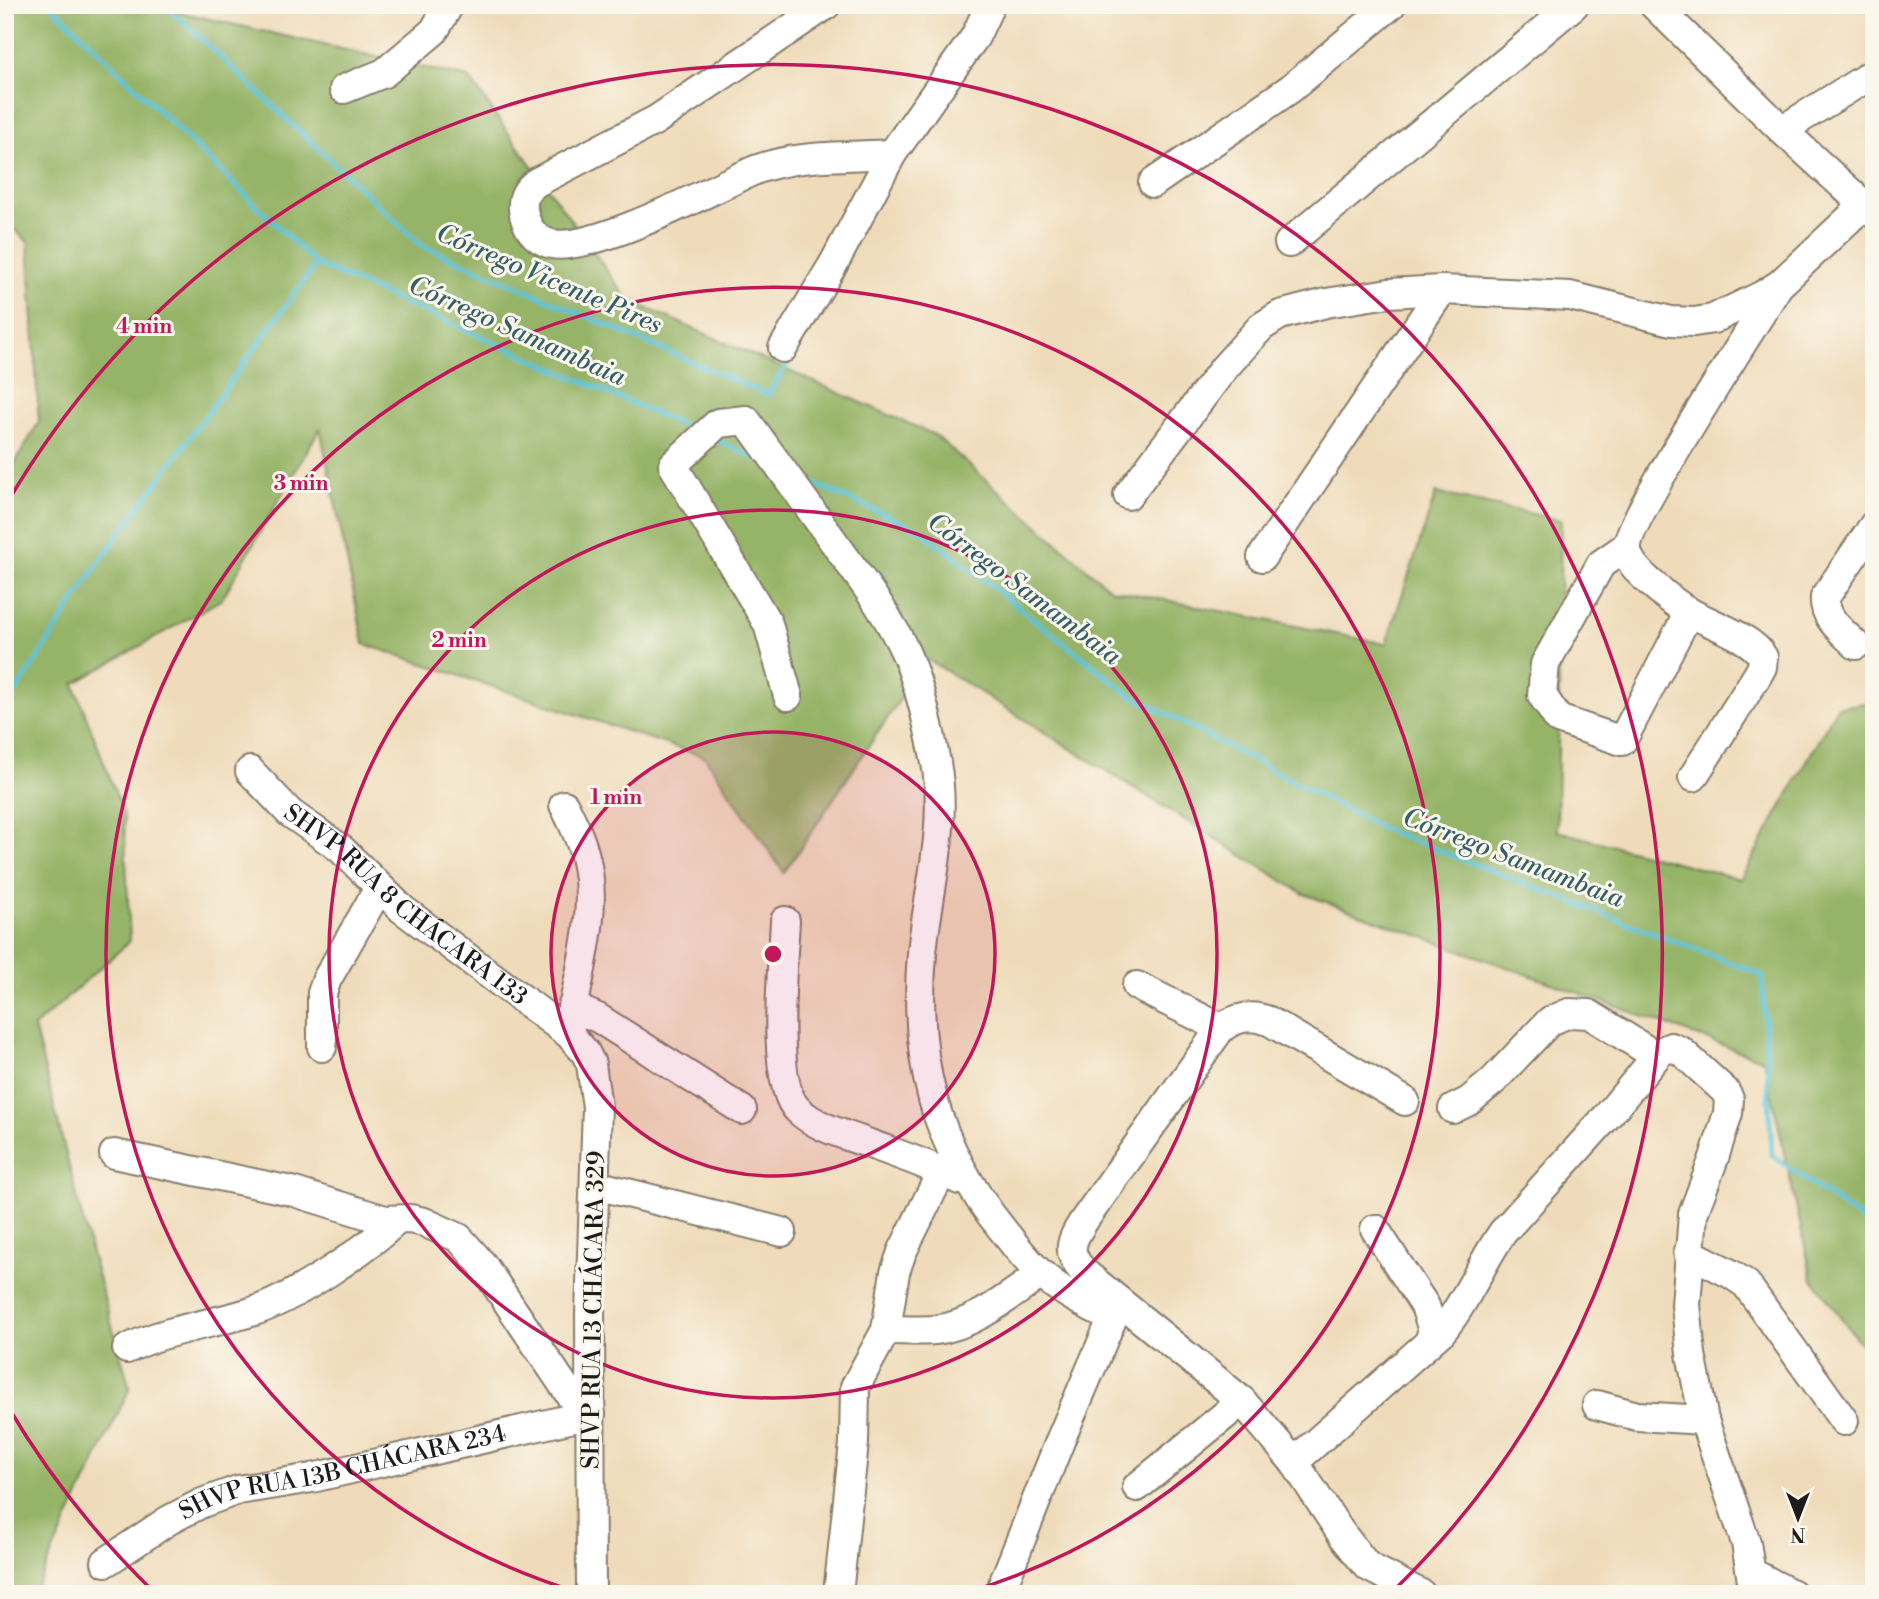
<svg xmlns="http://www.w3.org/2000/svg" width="1879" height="1599" font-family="'Libre Bodoni',serif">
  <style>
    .forest { fill: #96b467; stroke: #596842; stroke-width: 2 }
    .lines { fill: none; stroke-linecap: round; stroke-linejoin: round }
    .stream { stroke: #5bc3d7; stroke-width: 5 }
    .minor-casing { stroke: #867c6b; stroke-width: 32 }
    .minor { stroke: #fff; stroke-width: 28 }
    .ring { fill: none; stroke: #c2185b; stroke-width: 3.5 }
    .labels { text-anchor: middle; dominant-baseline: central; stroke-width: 6; stroke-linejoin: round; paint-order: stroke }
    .street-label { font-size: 24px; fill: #1c1c1c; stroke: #fbf7ec }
    .water-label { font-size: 26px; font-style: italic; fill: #355f67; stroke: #fbf7ec }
    .centre { fill: #c2185b; stroke: #fbf7ec; stroke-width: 3.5 }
    .ring-label { font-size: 21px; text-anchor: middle; font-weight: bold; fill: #c2185b; stroke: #fbf7ec; stroke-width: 6; stroke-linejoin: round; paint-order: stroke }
  </style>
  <rect width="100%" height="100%" fill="#fbf7ec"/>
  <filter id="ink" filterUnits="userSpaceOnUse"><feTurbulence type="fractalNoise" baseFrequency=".0143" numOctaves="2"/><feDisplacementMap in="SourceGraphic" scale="14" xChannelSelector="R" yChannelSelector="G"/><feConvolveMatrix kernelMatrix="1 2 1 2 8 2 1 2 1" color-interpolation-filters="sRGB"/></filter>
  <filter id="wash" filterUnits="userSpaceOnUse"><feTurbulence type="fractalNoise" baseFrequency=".00686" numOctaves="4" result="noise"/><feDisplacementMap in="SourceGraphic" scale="28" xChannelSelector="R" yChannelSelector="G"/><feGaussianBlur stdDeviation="1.57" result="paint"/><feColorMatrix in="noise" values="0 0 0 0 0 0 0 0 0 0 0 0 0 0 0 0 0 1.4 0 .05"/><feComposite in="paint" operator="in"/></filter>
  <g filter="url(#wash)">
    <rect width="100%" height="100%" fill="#efdbba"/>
    <path class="forest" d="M5,5H148L469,78L628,300L935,435L1110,589L1386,644L1436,493L1561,520L1557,831L1741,879L1837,707L1874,702V1362L1812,1278L1764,1060L1304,894L927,659L784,873L705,757L364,644L320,428L222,599L74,684L124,815L130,941L34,1027L91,1253L130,1388L33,1594H5V480L39,422L28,242L5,221Z"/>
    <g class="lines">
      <path class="stream" d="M51,5L316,264L695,431
        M165,5L421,245L768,395L792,356
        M714,439L762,461
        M803,479L920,530L1129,694L1383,829L1762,975L1772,1155L1874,1229
        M5,709L100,561L316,264
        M5,943L7,1161L5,1170"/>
    </g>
  </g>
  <g filter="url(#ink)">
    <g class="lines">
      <defs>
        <g id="minor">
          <path d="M826,5L656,120L537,182C527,189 522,196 523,209C525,225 534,240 552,244C594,252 713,189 755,170C798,154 846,157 892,154"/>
          <path d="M1654,5L1782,130L1874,214"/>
          <path d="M344,89L384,73L434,31L449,5"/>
          <path d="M1782,130L1874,73"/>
          <path d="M1153,183L1290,89L1391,5"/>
          <path d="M1289,243L1574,5"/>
          <path d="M783,348L834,263L892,154L975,37L990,5"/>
          <path d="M1128,495L1224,368L1261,327L1280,315L1326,303L1389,293L1442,290L1570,296L1671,321L1694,322L1713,319L1761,296L1780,284L1864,205"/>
          <path d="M1627,546L1601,564L1545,664L1542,695L1558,719L1622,741L1689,612"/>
          <path d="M1262,557L1442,290"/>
          <path d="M1856,645C1842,631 1823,618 1825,597L1874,525"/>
          <path d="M788,696L768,624L673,465L718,423L746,420C777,463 808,506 839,549C864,583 890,617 907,656C921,690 929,727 936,763C948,826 928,890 922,953C913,1060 934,1145 1002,1229C1014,1244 1026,1260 1040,1273C1061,1292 1088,1305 1112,1318"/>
          <path id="s1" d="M250,771L290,813L340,848L402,909L569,1034L585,1052L591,1064L597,1107L590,1314L591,1594"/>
          <path d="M1693,777L1757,676L1762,667L1763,657C1753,638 1711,624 1691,613C1679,606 1667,597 1657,588C1646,579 1629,565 1627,550C1624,523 1756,323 1778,286"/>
          <path d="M564,805C573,823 582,841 586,861C599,917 576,979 569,1034"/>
          <path d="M785,921C783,960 770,1085 798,1110C817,1128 846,1135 870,1144C900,1155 931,1165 959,1180"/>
          <path d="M1137,986L1221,1028"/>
          <path d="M572,1007L598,1018L742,1110"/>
          <path d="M322,1047V993L327,979L379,888"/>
          <path d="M1405,1101L1269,1021C1251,1014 1237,1017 1221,1028L1085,1219C1069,1243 1065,1254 1087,1275L1242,1401L1294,1462L1341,1533L1367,1566L1421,1594"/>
          <path d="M1453,1109L1469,1101L1493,1081L1550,1021L1569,1013L1589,1014L1656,1056"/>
          <path d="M114,1154L291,1191L385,1220L410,1219L424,1222L459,1238L482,1264L585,1417"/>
          <path d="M596,1185L782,1232"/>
          <path d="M1375,1229L1425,1306L1433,1330L1429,1342"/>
          <path d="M1688,1252L1731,1274L1746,1284L1844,1421"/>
          <path d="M886,1330C902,1330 919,1331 935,1330C975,1325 1009,1296 1041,1274"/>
          <path d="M127,1349C167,1329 209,1325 251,1312C292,1300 365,1250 396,1221"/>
          <path d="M1597,1405L1637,1416L1704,1420"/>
          <path d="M1294,1462L1442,1331C1467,1301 1481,1263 1503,1232L1609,1114L1660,1052L1671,1047L1681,1051L1725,1091L1729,1099L1728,1113L1714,1158L1693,1214L1686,1305L1691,1354L1704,1420L1746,1543L1754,1594"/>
          <path d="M1137,1487L1242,1401"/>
          <path id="s2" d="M106,1562L169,1520L202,1503L238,1490L312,1478L591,1414"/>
          <path d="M1752,1573L1792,1594"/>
          <path d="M1002,1587L1062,1436L1119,1303"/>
          <path d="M838,1594L854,1443L855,1387L886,1330L895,1272L902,1252L942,1171"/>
        </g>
      </defs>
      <use href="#minor" class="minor-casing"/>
      <use href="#minor" class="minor"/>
    </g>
  </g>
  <circle cx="773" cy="954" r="222" fill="#c2185b" fill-opacity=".12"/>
  <g class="ring">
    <circle cx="773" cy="954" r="222"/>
    <circle cx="773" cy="954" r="444"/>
    <path d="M584 1594A667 667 0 1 1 962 1594"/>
    <path d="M155 1593A889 889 0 0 1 7 1405M7 503A889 889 0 1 1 1391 1593"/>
  </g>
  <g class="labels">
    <g class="street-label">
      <text stroke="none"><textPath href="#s1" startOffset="206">SHVP RUA 8 CHÁCARA 133</textPath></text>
      <text transform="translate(594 1310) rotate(-89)">SHVP RUA 13 CHÁCARA 329</text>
      <text stroke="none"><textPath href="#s2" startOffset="257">SHVP RUA 13B CHÁCARA 234</textPath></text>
    </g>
    <g class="water-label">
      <text transform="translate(549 279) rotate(23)">Córrego Vicente Pires</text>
      <text transform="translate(517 331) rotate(24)">Córrego Samambaia</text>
      <text transform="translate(1024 589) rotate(37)">Córrego Samambaia</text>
      <text transform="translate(1513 858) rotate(21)">Córrego Samambaia</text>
    </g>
  </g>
  <circle cx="773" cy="954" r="10" class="centre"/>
  <g class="ring-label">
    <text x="144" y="333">4 min</text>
    <text x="301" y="490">3 min</text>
    <text x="459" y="647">2 min</text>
    <text x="616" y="804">1 min</text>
  </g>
  <rect width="1879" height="1599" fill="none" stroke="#fbf7ec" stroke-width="28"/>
  <g transform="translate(1798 1518) rotate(180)" stroke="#fbf7ec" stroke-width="5" paint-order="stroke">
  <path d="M0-5L12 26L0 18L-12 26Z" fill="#1c1c1c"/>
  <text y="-10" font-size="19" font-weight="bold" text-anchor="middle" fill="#1c1c1c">N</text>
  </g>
</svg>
